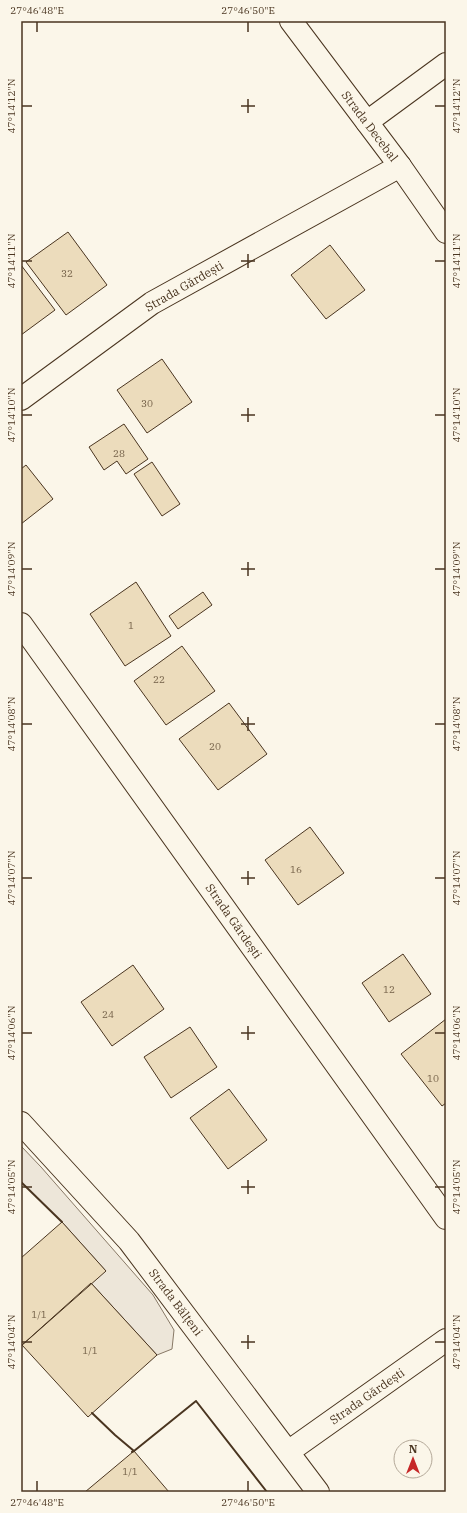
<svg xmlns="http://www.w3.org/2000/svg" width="467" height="1513" font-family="'IBM Plex Serif',serif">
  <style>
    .green { fill: #ede6d9; stroke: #887966 }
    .building { fill: #ecdcbc; stroke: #4a3520 }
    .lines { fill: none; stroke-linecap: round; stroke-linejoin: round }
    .minor-casing { stroke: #4a3520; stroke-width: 24 }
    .major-casing { stroke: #4a3520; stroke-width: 24 }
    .minor { stroke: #fbf6e9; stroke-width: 22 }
    .major { stroke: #fbf6e9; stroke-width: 22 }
    .wall { stroke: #4a3520; stroke-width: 2 }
    .ticks { fill: none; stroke: #4a3520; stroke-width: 1.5 }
    .labels { text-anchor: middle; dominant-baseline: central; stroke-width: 3; stroke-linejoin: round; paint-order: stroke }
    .number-label { font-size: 10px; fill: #725f47 }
    .street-label { font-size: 12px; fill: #4a3520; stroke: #fbf6e9 }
    .neatline { fill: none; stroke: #4a3520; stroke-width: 1.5 }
    .ticks-label { font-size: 10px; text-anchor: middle; fill: #4a3520 }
  </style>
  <rect width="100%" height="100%" fill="#fbf6e9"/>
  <path class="green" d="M21,1146L41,1167L153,1295L174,1330L172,1349L157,1355L91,1283L105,1270L62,1222L21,1182Z"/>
  <path class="building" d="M68,232L107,285L66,315L26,262Z
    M330,245L365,290L326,319L291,275Z
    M21,265L55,310L21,335Z
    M162,359L192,402L147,433L117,390Z
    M124,424L148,459L126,474L117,461L104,470L89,447Z
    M152,462L180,504L162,516L134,474Z
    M26,465L53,499L21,524V469Z
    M136,582L171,636L125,666L90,614Z
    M203,592L212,605L178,629L169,616Z
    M182,646L215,691L166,725L134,681Z
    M229,703L267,754L218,790L179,739Z
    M310,827L344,873L298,905L265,860Z
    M403,954L431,994L389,1022L362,983Z
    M133,965L164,1009L112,1046L81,1002Z
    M446,1019V1103L442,1106L401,1054Z
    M190,1027L217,1067L171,1098L144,1057Z
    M229,1089L267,1140L228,1169L190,1118Z
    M62,1222L106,1271L21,1346V1258Z
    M91,1283L157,1355L88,1417L22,1345Z
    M134,1451L169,1492H85Z"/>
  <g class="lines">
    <defs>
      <path id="minor" d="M367,122L446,64
        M21,399L152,303L400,166
        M21,624L446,1218
        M21,1123L129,1241L318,1492
        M288,1452L446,1340"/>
      <path id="major" d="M291,21L400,166L446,232"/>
    </defs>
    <use href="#minor" class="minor-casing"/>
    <use href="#major" class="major-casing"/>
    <use href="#minor" class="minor"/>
    <use href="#major" class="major"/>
    <path class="wall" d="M21,1182L62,1222
      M92,1413L115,1435L134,1451L132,1452
      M134,1451L196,1401L267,1492"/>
  </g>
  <path class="ticks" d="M37,22V32M248,22V32M248,99V113M22,106H32M241,106H255M435,106H445M248,254V268M22,261H32M241,261H255M435,261H445M248,408V422M22,415H32M241,415H255M435,415H445M248,562V576M22,569H32M241,569H255M435,569H445M248,717V731M22,724H32M241,724H255M435,724H445M248,871V885M22,878H32M241,878H255M435,878H445M248,1026V1040M22,1033H32M241,1033H255M435,1033H445M248,1180V1194M22,1187H32M241,1187H255M435,1187H445M248,1335V1349M22,1342H32M241,1342H255M435,1342H445M37,1481V1491M248,1481V1491"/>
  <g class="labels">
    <g class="number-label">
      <text x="67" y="273">32</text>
      <text x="147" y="403">30</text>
      <text x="119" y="453">28</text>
      <text x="131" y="625">1</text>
      <text x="159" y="679">22</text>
      <text x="215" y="746">20</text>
      <text x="296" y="869">16</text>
      <text x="389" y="989">12</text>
      <text x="108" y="1014">24</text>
      <text x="433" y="1078">10</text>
      <text x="39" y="1314">1/1</text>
      <text x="90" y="1350">1/1</text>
      <text x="130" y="1471">1/1</text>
    </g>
    <g class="street-label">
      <text transform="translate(370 126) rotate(53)">Strada Decebal</text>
      <text transform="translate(184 286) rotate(-30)">Strada Gărdești</text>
      <text transform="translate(234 921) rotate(55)">Strada Gărdești</text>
      <text transform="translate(176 1302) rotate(53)">Strada Bălțeni</text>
      <text transform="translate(367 1396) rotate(-35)">Strada Gărdești</text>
    </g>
  </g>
  <rect width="467" height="1513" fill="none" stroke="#fbf6e9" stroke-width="44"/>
  <g transform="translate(413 1459)"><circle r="19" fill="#fbf6e9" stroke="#b4a999"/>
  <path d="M0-3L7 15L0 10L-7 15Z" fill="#c62828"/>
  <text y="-6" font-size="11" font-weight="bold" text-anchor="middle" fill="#4a3520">N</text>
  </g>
  <rect x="22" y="22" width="423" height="1469" class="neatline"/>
  <g class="ticks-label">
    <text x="37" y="14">27°46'48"E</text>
    <text x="248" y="14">27°46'50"E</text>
    <text transform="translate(11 106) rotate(-90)" y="4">47°14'12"N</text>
    <text transform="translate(456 106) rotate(-90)" y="4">47°14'12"N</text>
    <text transform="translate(11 261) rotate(-90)" y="4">47°14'11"N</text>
    <text transform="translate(456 261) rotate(-90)" y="4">47°14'11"N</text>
    <text transform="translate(11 415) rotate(-90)" y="4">47°14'10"N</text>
    <text transform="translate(456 415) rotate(-90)" y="4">47°14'10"N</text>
    <text transform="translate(11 569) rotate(-90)" y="4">47°14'09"N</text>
    <text transform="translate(456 569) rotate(-90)" y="4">47°14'09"N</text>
    <text transform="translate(11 724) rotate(-90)" y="4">47°14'08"N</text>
    <text transform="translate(456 724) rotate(-90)" y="4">47°14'08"N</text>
    <text transform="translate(11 878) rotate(-90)" y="4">47°14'07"N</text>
    <text transform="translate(456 878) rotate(-90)" y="4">47°14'07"N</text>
    <text transform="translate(11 1033) rotate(-90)" y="4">47°14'06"N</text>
    <text transform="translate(456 1033) rotate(-90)" y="4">47°14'06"N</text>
    <text transform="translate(11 1187) rotate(-90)" y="4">47°14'05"N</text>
    <text transform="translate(456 1187) rotate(-90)" y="4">47°14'05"N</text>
    <text transform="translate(11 1342) rotate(-90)" y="4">47°14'04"N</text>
    <text transform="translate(456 1342) rotate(-90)" y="4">47°14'04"N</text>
    <text x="37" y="1506">27°46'48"E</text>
    <text x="248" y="1506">27°46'50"E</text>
  </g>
</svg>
